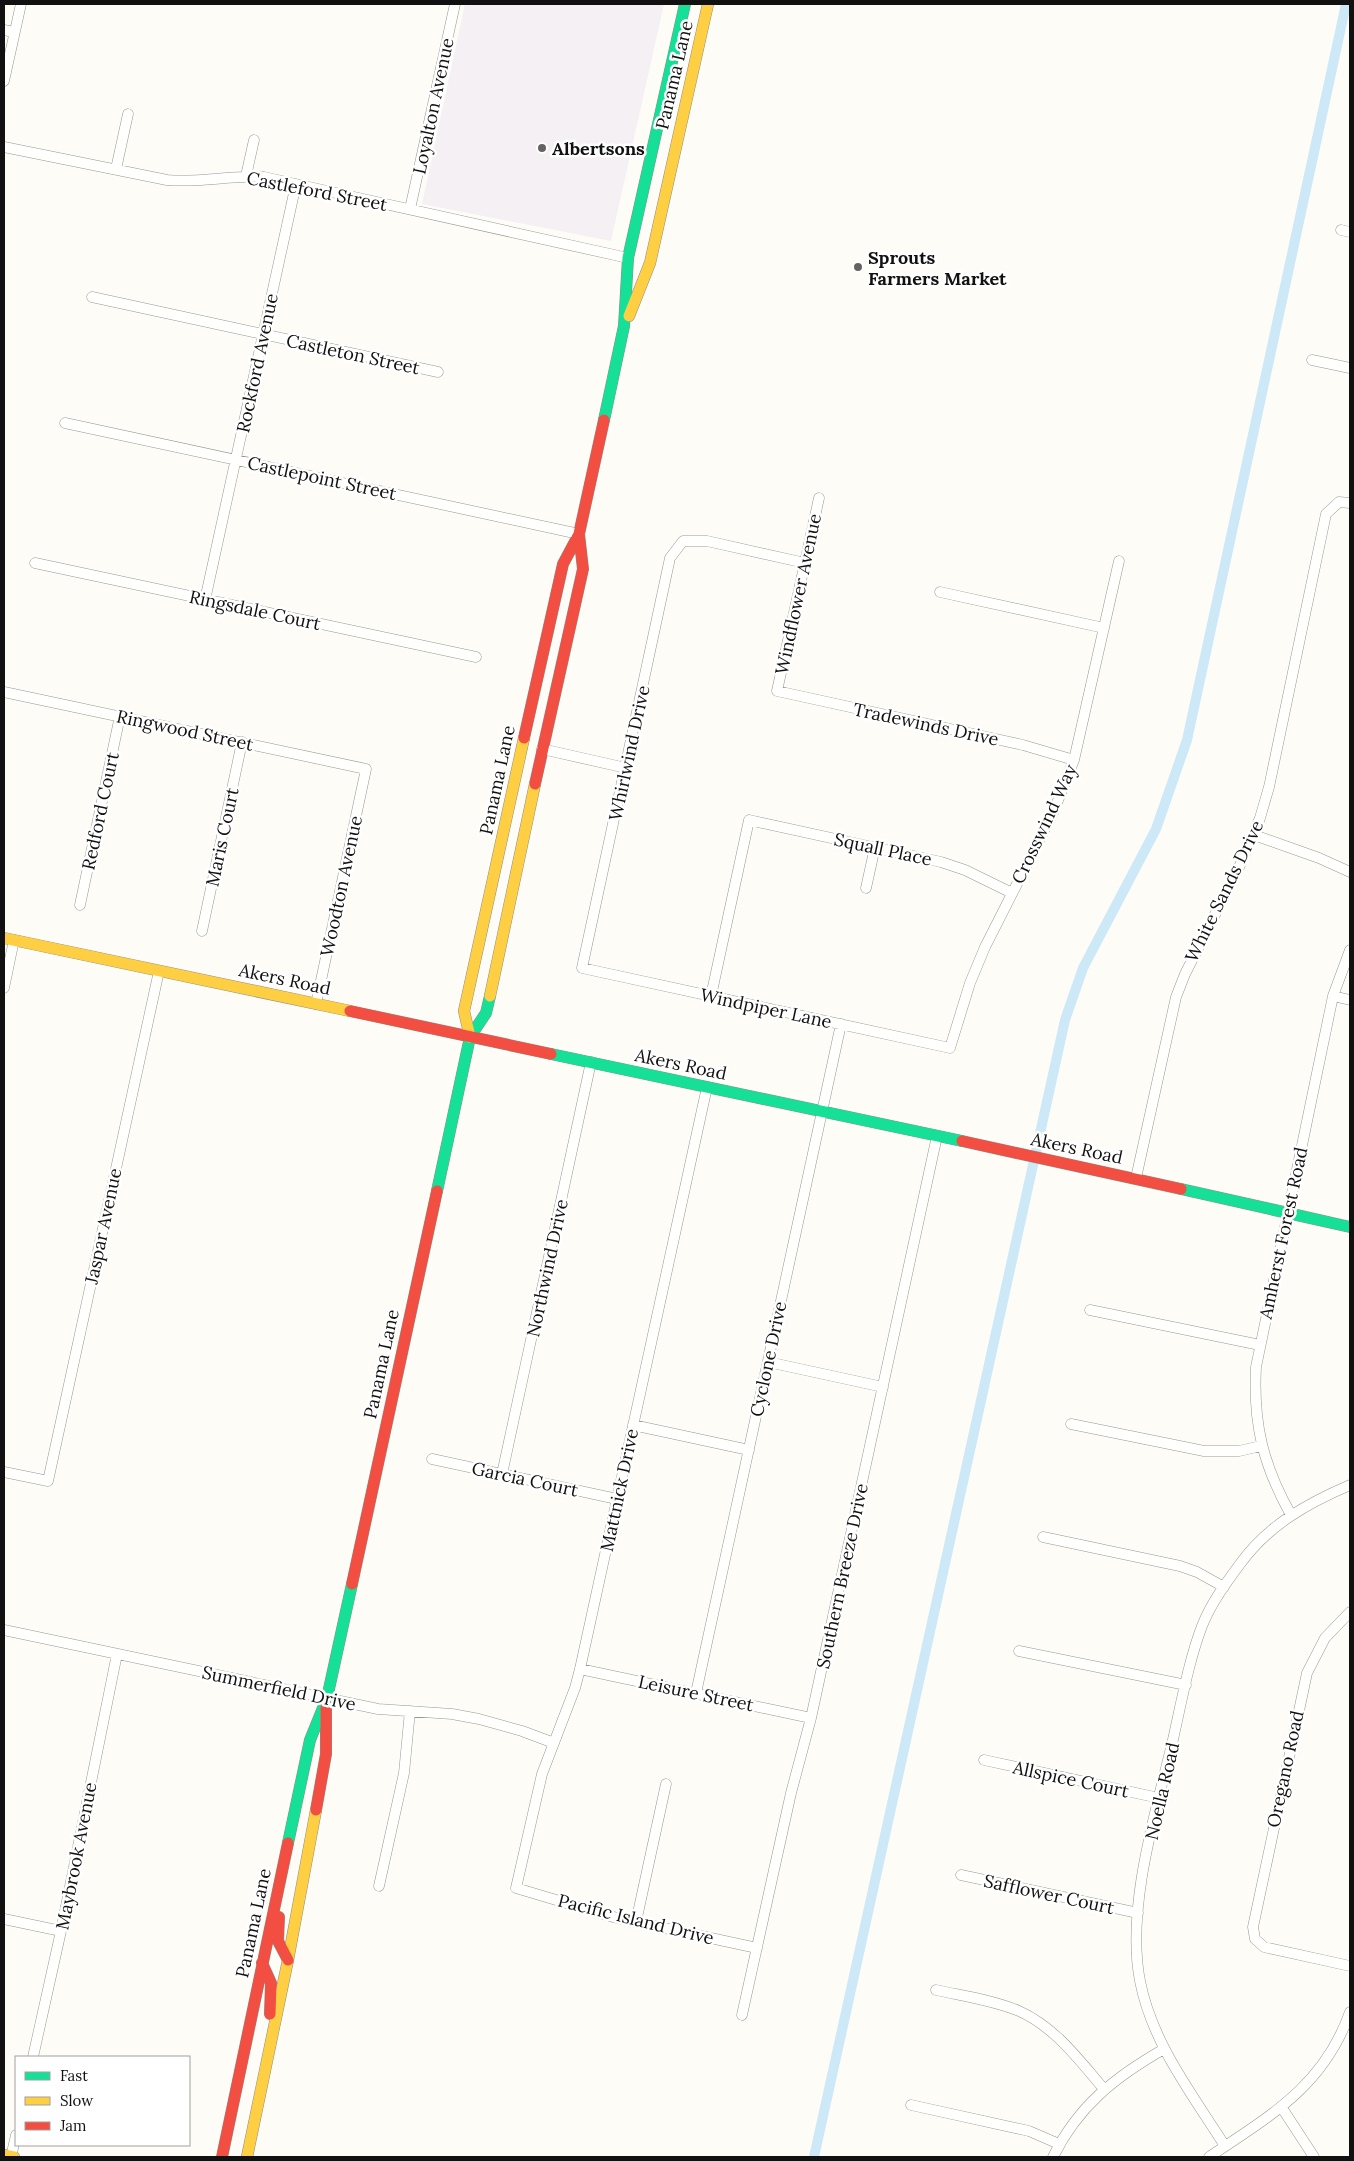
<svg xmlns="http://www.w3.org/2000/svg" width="1354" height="2161" font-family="Lora,serif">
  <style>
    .industrial { fill: #f5f0f3 }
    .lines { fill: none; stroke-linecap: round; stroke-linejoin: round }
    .canal { stroke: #cde8f7; stroke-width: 10 }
    .street-casing { stroke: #979795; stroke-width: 11 }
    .fast-casing { stroke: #8e8d8b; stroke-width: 12 }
    .slow-casing { stroke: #8e8d8b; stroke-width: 12 }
    .jam-casing { stroke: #8e8d8b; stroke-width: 12 }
    .street { stroke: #fffffe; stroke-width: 10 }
    .fast { stroke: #16e098; stroke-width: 11 }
    .slow { stroke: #ffcf43; stroke-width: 11 }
    .jam { stroke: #f24e42; stroke-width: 11 }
    .poi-dot { fill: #646362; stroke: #fff; stroke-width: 2 }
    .labels { text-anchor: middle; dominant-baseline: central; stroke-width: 5; stroke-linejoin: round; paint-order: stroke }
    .street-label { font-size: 18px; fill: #111; stroke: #fff }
    .poi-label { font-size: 18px; font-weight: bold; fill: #111; stroke: #fff; text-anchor: start }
  </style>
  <rect width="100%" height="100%" fill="#fdfcf7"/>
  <path class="industrial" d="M465,4H664L611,241L422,204Z"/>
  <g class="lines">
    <path class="canal" d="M814,2157L1065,1020L1083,968L1156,829L1187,740L1346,4"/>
    <defs>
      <path id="street" d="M4,30L14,32
        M4,81L21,4
        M4,147L167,180C200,183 231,175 264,177L628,258
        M116,169L128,114
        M246,176L254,140
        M410,209L455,4
        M1341,230L1350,232
        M92,297L438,372
        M1312,360L1350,368
        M65,423L579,534
        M819,498L777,691L1023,745L1074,760
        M35,563L476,657
        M805,563L707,541H683L670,558L582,968L950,1048L970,983L985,947L1053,813L1074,760L1119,561
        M940,592L1104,628
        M205,600L296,184
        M4,692L366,769L316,1004
        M542,749L626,768
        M1254,835L1319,858L1350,872
        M866,888L875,847
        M80,905L120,716
        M202,931L242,742
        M4,988L14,940
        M711,996L749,820L941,862L965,870L1012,893
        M1333,996L1350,1000
        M707,1087L580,1669L575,1688L542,1774L516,1888L613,1917L757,1948
        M1136,1178L1176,997L1185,974L1240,865L1260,818L1269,787L1326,514L1339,502L1350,503
        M1090,1310L1260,1345
        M768,1362L883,1387
        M1071,1424L1204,1451H1239L1261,1446
        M633,1425L749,1450
        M432,1459L617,1499
        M4,1472L48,1481L159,971
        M502,1474L591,1062
        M1291,1515C1263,1465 1253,1424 1256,1367L1333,996L1350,950
        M1043,1537L1180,1566L1197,1572L1224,1587
        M1350,1612L1325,1638L1307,1673L1253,1927L1255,1939L1264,1947L1350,1966
        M4,1630L378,1709L452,1714L479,1719L522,1731L554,1743
        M1019,1651L1186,1685
        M580,1669L811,1718
        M696,1693L841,1024
        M984,1760L1159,1798
        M961,1875L1138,1913
        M379,1886L404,1773L410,1711
        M4,1919L61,1931
        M636,1922L666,1784
        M936,1990C963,1996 993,2000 1019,2011C1055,2027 1079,2060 1104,2089
        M742,2015L791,1793L811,1718L937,1136
        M33,2057L61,1931L117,1654
        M911,2105L1029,2131L1059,2144
        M1282,2108L1314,2157
        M1225,2146C1192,2094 1152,2043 1140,1981C1126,1910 1155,1814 1172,1744C1181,1705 1188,1663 1202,1626C1211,1603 1226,1583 1240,1564C1268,1525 1308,1503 1350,1485
        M11,2157L16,2135
        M1053,2157C1078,2106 1115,2077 1164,2049
        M1209,2157C1270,2116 1324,2086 1350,2012"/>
      <path id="fast" d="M604,420L624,326L628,258L685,4
        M551,1054L962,1141
        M1181,1189L1350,1227
        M437,1191L470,1037L486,1013L490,996
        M288,1843L310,1740L327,1698L352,1584"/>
      <path id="slow" d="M629,316L650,263L708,4
        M4,938L350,1011
        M490,996L535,784
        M470,1037L464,1011L524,738
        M4,2155L14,2157
        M247,2157L288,1960L316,1810"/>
      <path id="jam" d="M524,738L563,564L579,534L604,420
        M535,784L583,569L579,534
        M350,1011L551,1054
        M962,1141L1181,1189
        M352,1584L437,1191
        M316,1810L326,1754V1708
        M279,1917L278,1941L288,1960
        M262,1963L271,1983L270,2014
        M222,2157L288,1843"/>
    </defs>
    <use href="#street" class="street-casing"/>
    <use href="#fast" class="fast-casing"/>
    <use href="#slow" class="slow-casing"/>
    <use href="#jam" class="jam-casing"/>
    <use href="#street" class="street"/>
    <use href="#fast" class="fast"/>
    <use href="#slow" class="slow"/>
    <use href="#jam" class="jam"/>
  </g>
  <g class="poi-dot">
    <circle cx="542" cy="148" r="5"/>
    <circle cx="858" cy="267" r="5"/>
  </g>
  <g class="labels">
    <g class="street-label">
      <text transform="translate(674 75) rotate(-77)">Panama Lane</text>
      <text transform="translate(433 106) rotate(-78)">Loyalton Avenue</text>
      <text transform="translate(317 191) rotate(11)">Castleford Street</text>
      <text transform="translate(353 354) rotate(12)">Castleton Street</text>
      <text transform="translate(257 363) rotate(-78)">Rockford Avenue</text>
      <text transform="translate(322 478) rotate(12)">Castlepoint Street</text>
      <text transform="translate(798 594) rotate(-78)">Windflower Avenue</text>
      <text transform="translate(255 610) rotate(12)">Ringsdale Court</text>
      <text transform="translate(926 724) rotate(12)">Tradewinds Drive</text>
      <text transform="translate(185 730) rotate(12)">Ringwood Street</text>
      <text transform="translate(629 753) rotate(-78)">Whirlwind Drive</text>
      <text transform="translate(497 780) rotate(-78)">Panama Lane</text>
      <text transform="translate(100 811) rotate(-78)">Redford Court</text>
      <text transform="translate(1044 824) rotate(-65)">Crosswind Way</text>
      <text transform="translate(222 837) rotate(-78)">Maris Court</text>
      <text transform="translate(883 849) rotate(12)">Squall Place</text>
      <text transform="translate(341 886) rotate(-78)">Woodton Avenue</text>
      <text transform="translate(1224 891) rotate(-64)">White Sands Drive</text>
      <text transform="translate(285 979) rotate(12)">Akers Road</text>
      <text transform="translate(766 1008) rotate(12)">Windpiper Lane</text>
      <text transform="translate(681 1064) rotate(12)">Akers Road</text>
      <text transform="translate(1077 1148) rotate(12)">Akers Road</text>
      <text transform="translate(103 1226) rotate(-78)">Jaspar Avenue</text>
      <text transform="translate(1283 1233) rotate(-78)">Amherst Forest Road</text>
      <text transform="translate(547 1268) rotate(-78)">Northwind Drive</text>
      <text transform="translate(768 1359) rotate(-78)">Cyclone Drive</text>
      <text transform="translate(381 1364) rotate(-78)">Panama Lane</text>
      <text transform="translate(525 1479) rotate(12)">Garcia Court</text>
      <text transform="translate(619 1490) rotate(-78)">Mattnick Drive</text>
      <text transform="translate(842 1576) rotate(-78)">Southern Breeze Drive</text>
      <text transform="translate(279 1688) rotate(12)">Summerfield Drive</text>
      <text transform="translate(696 1693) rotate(12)">Leisure Street</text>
      <text transform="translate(1285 1769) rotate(-78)">Oregano Road</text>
      <text transform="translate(1071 1779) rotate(12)">Allspice Court</text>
      <text transform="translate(1162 1791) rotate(-77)">Noella Road</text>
      <text transform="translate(76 1856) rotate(-79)">Maybrook Avenue</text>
      <text transform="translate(1049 1894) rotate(12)">Safflower Court</text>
      <text transform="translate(636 1919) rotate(14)">Pacific Island Drive</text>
      <text transform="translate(253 1923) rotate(-78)">Panama Lane</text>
    </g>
    <g class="poi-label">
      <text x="552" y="148">Albertsons</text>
      <text x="868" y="257">Sprouts<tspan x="868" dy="21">Farmers Market</tspan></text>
    </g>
  </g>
  <rect width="1354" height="2161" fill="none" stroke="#111111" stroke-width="10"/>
  <rect x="15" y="2056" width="175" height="90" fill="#ffffff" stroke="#a0a0a0"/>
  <rect x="25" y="2072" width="25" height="8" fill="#16e098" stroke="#a0a0a0"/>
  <text x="60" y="2081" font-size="15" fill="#111111">Fast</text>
  <rect x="25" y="2097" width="25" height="8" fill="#ffcf43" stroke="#a0a0a0"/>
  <text x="60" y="2106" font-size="15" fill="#111111">Slow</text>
  <rect x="25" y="2122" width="25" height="8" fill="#f24e42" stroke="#a0a0a0"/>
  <text x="60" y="2131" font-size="15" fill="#111111">Jam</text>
</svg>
